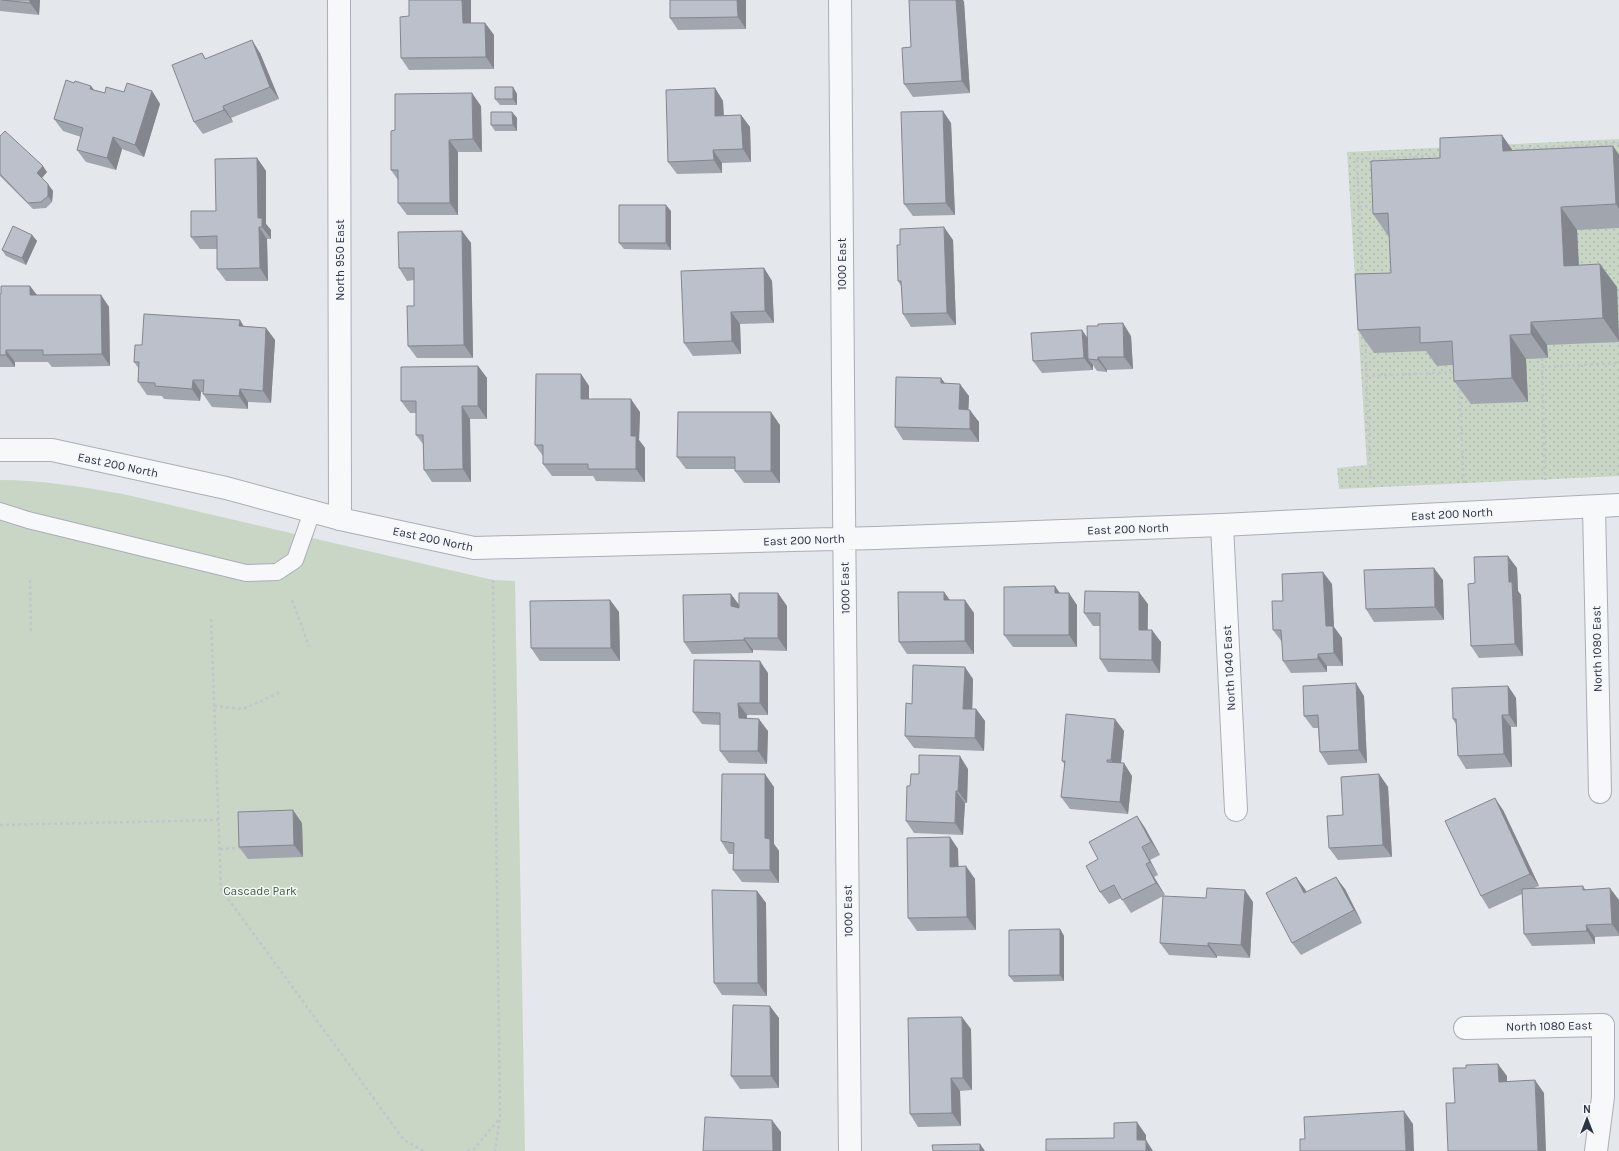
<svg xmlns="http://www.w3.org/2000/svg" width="1619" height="1151" font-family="Karla,sans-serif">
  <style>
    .grass { fill: url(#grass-dots) }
    .park { fill: #c9d6c5 }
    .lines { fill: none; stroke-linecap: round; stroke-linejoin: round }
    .service-casing { stroke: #a9aeb7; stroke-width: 18 }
    .minor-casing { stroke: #a9aeb7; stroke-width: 24 }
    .tertiary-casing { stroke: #a9aeb7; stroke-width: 24 }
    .path { stroke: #c2c5cb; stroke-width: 2.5; stroke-dasharray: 3 3; stroke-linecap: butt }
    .service { stroke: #f7f8fa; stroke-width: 16 }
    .minor { stroke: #f7f8fa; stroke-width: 22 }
    .tertiary { stroke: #f7f8fa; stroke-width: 22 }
    .wall { fill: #a1a5ae }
    .shaded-wall { fill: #83868d }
    .building { fill: #bbc0ca; stroke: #83868d }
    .labels { text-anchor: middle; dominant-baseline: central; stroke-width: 3; stroke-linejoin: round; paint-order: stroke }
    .street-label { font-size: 12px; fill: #2b3445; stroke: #f4f6f9 }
    .park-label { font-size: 12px; fill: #3f6138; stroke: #f4f6f9 }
  </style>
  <defs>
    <pattern id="grass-dots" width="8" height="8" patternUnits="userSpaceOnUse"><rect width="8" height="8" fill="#c9d6c5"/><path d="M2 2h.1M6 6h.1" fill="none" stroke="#adb8ab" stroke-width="1.8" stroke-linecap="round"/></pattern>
  </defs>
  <rect width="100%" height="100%" fill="#e4e7ec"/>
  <path class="grass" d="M1619,139V476L1339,489L1337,468L1367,465L1347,152Z"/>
  <path class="park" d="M0,480C42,480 82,487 123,494L493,580L515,581L525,1151H0Z"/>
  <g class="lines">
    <defs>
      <path id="service" d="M0,511L28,520L246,573L277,572L295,560L312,512"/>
      <path id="minor" d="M339,0L340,519
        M1594,507L1600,792
        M1222,525L1236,810
        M1465,1028L1603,1025V1097L1596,1151"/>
      <path id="tertiary" d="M840,0L844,507L850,1151
        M0,450H52L226,488L340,519L474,548L876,538L1222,525L1619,505"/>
    </defs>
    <use href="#service" class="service-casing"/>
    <use href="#minor" class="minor-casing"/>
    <use href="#tertiary" class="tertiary-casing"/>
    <path class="path" d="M1509,150L1619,143
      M1359,207H1375
      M1362,276L1357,160L1443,155
      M1365,338L1371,488
      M1542,358L1545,480
      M1542,367L1619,363
      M1366,376L1456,372
      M1459,384L1464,484
      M30,580L31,633
      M493,580L500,1117L495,1151
      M292,600L309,646
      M211,619L221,889L404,1140L424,1151
      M214,706L243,709L281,692
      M0,825L218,820
      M220,849L243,848
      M467,1151L474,1149L500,1118"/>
    <use href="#service" class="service"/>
    <use href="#minor" class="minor"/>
    <use href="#tertiary" class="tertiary"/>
  </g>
  <path class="wall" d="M0,0H40L39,15L0,11Z
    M471,0V23H485L494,35V69L409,70L401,58L409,16Z
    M746,0V29L678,30L670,18Z
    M909,0H963L964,2L970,93L913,97L904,84L911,47Z
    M202,53L206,59L260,53L279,99L231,118L233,122L203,134L194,122Z
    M74,83L91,86L94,90L105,93L152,91L160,104L144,157L122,149L116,170L86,162L77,150L81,137L63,131L54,119Z
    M513,87L517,94V105H500L495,99Z
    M715,88L723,101L724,115H741L750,127L751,162L722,163V173L677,174L668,162Z
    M481,106L482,152H458V215H407L398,203V180L391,170Z
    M512,112L517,118V131H495L491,125Z
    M951,123L955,215L913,216L904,204Z
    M0,136L47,172L42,178L53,191L52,202L46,208L33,209L0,176Z
    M1613,146L1619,155V228L1577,230L1579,265L1617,287L1619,342L1547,345L1548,358L1526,359L1528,402L1471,404L1454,381L1453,365L1437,366L1426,351L1374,353L1358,330L1391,273L1389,237L1373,214L1440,158L1513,150Z
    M257,158L266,171V224L271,230V239H267L268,281H226L217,269V249H200L191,237L216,211Z
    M671,211V250L624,249L619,243Z
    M462,231L471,243L473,358H417L408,346L414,306V280L407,281L399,268Z
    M32,235L37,241L26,265L6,256L2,250Z
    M953,240L956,325L911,327L903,314L901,286L898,281Z
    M764,268L772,281L774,323L740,324L741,354L693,356L684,343Z
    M30,286L37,295H101L109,307L110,366L52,367L48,362H15V367H0V294Z
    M244,326L266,328L275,340L271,403L248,402V409L212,407L203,394V392H201L200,401L164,399L162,396L147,395L138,382L139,369L134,362L142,345Z
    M1082,330L1087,338L1131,336L1133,369L1107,370V372L1097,371L1093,365V370L1042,373L1033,361Z
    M478,366L487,378V419H470L471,482H432L424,470L423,444L416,435V413H410L401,401Z
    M581,374L589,386V399L640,412L639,440L645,448V482L596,481L593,476H552L543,464V456L535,445Z
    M941,378L945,384L969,396L968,410L979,422V442L903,440L895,427Z
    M780,425V483H744L735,471V469H686L677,457Z
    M1517,568L1518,591L1521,595L1523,656L1479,658L1471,646L1475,583Z
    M1443,580L1444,620L1374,622L1366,609Z
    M1332,584L1334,627L1342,638L1343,666H1327V672L1291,673L1283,661L1282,642L1273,630Z
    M944,592L950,600L974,613V654H907L899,642Z
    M610,600L619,612L620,661H540L531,648Z
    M1148,604V630L1161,642L1160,673L1108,672L1100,659V626H1093L1084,613Z
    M739,605L787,606V651L753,650V653L692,654L684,642Z
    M1077,605V647H1013L1004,635Z
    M768,673V715H747V718L768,731L767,764L729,763L720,751V725L702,724L693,712Z
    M973,679L972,709H976L985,721L984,751L914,748L905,736L912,704Z
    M1508,686L1516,698L1517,727H1511L1512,767L1466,769L1458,756L1456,724L1453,719Z
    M1364,696L1367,763L1328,765L1320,752L1318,728H1313L1304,716Z
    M1124,731L1121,763L1132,776L1128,814L1070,809L1061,797L1065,765L1062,761Z
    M968,769L967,803H965L963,835L914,833L906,821L910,786L919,774Z
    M1379,774L1388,787L1392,857L1338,860L1329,848Z
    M774,787V844L779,851V883L742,882L733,870L734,854H729L721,841Z
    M1503,810L1539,886L1534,888L1583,886L1585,889L1619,900V936L1595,937V944L1532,946L1524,934L1522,894L1489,909L1481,896Z
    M1137,816L1145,828L1160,855L1150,860L1158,875L1154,877L1165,895L1131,913L1121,898L1109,904L1100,892L1098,859Z
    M302,823L303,857L248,859L239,847Z
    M950,837L958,849V866L975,879L976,930L917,931L908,918Z
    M1296,877L1306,892L1345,889L1362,923L1301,955L1292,943Z
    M757,891L766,903L767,996L722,995L714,983Z
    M1253,902L1250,958L1217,956V958L1169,955L1160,943Z
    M1060,929L1064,936V981L1014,982L1009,976Z
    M779,1018V1088L740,1089L731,1076Z
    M971,1029L972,1090L960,1091L961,1126L918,1127L910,1114Z"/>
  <path class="shaded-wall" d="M30,0H40L39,15L30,3Z
    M462,0H471V35L463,23Z
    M737,0H746V29L738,17Z
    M956,0H963L964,2L970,93L962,81Z
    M485,23L494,35V69L486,57Z
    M252,40L260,53L279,99L270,87Z
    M91,86L100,98L90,89Z
    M513,87L517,94V105L513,99Z
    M715,88L723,101L724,128L715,116Z
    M152,91L160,104L144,157L135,145Z
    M472,93L481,106L482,152L473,139Z
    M223,106L231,118L233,122L224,110Z
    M943,111L951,123L955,215L946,203Z
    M512,112L517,118V131L513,125Z
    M741,115L750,127L751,162L743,149Z
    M1502,135L1518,158L1503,151Z
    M113,137L122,149L116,170L107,158Z
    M449,140L458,152V215L450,203Z
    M1613,146L1619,155V209L1616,204Z
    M713,150L722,163V173L714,160Z
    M257,158L266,171V224L271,230V239L262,227L258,218Z
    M43,166L47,172L41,179L37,173Z
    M48,184L53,191L52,202L48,196Z
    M666,205L671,211V250L666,243Z
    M1561,207L1577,230L1580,289L1564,266Z
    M259,227L267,239L268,281L260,268Z
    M944,227L953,240L956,325L947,313Z
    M462,231L471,243L473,358L464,345Z
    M32,235L37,241L26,265L22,258Z
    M1600,264L1617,287L1619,341L1603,318Z
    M764,268L772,281L774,323L765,311Z
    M30,286L39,298L30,295Z
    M101,295L109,307L110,366L102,354Z
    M731,312L740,324L741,354L732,341Z
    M240,320L248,333L239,326Z
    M1531,322L1547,345L1548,358L1531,334Z
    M1123,323L1131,336L1133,369L1124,357Z
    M266,328L275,340L271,403L263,391Z
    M1082,330L1091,343L1088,359L1093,365V370L1084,358Z
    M1510,335L1526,359L1528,402L1512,378Z
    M6,350L15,362V367L6,355Z
    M1098,357L1107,370V372L1098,360Z
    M478,366L487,378V419L478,406Z
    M581,374L589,386V411L581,399Z
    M941,378L950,390L941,383Z
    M193,380L201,392L200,401L192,389Z
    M960,384L969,396L968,422L959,409Z
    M240,389L248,402V409L239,396Z
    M631,399L640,412L639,440L645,448V482L636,469L631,436Z
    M462,406L470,419L471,482L463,469Z
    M970,410L979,422V442L970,429Z
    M771,412L780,425V483L771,471Z
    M1508,556L1517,568L1518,591L1521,595L1523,656L1515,644L1509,582Z
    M1434,568L1443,580L1444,620L1435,607Z
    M1323,572L1332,584L1334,627L1342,638L1343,666L1334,653L1326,626Z
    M1055,586L1064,599L1055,593Z
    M944,592L953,605L944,600Z
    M1139,592L1148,604L1147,642L1139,630Z
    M778,593L787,606V651L778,638Z
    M1069,593L1077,605V647L1069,635Z
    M731,594L740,606V619L731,606Z
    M610,600L619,612L620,661L611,648Z
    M965,600L974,613V654L965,641Z
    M1152,630L1161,642L1160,673L1152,660Z
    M744,638L753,650V653L744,640Z
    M1318,654L1327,666V672L1318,659Z
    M760,661L768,673V715L760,703Z
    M965,667L973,679L972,721L963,709Z
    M1356,683L1364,696L1367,763L1359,750Z
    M1508,686L1516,698L1517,727L1509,715Z
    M738,703L747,715V730L739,718Z
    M976,709L985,721L984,751L975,738Z
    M1502,715L1511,727L1512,767L1504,754Z
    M759,719L768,731L767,764L758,751Z
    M1115,719L1124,731L1120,773L1111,760Z
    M960,756L968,769L967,803L958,791Z
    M1124,763L1132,776L1128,814L1120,802Z
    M765,774L774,787V844L779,851V883L770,870L765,838Z
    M1379,774L1388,787L1392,857L1383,845Z
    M956,791L965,803L963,835L955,823Z
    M1495,798L1503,810L1539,886L1530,874Z
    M293,810L302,823L303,857L294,845Z
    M1137,816L1145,828L1160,855L1151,842Z
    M950,837L958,849L959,879L950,867Z
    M1142,847L1150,860L1158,875L1150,862Z
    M1146,864L1154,877L1165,895L1156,883Z
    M966,866L975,879L976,930L967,917Z
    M1296,877L1305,889L1313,905L1304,893Z
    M1336,877L1345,889L1362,923L1354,910Z
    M1610,888L1619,900V934L1612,924Z
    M1245,890L1253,902L1250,958L1241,945Z
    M757,891L766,903L767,996L758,983Z
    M1586,925L1595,937V944L1587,931Z
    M1060,929L1064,936V981L1060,975Z
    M1208,943L1217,956V958L1208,946Z
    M770,1006L779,1018V1088L771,1076Z
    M962,1017L971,1029L972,1090L963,1078Z
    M1498,1064L1507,1076V1094L1499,1082Z
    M951,1078L960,1091L961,1126L952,1113Z
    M1535,1080L1544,1093L1546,1151H1538Z
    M1404,1111L1413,1124L1414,1151H1406Z
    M772,1120L781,1132V1151H773Z
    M1137,1122L1146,1135V1140L1153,1151H1145L1137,1140Z
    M980,1144L985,1151H980Z"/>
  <path class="building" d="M2,0H30V3Z
    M409,0H462L463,23H485L486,57L401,58L400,17L409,16Z
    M670,0H737L738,17L670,18Z
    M909,0H956L962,81L904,84L902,48L911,47Z
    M252,40L270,87L223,106L224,110L194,122L172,65L202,53L205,59Z
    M66,80L74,83L75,81L91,86L90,89L105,93L106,87L124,92L127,83L152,91L135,145L113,137L107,158L77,150L83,128L54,119Z
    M495,87H513V99H495Z
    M715,88V116L741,115L743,149L713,150L714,160L668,162L666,90Z
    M472,93L473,139L449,140L450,203H398V170H391V131L395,130V94Z
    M943,111L946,203L904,204L901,112Z
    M491,112H512L513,125H491Z
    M5,131L43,166L37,173L48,184V196L41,202L28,203L0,174V136Z
    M1502,135L1503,151L1613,146L1616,204L1561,207L1564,266L1600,264L1603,318L1531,322V334L1510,335L1512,378L1454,381L1452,341L1420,343V327L1358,330L1355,274L1391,273L1388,213L1373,214L1371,161L1440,158V138Z
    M257,158L258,218H262V227H259L260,268L217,269V236L191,237V211H216L215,159Z
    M619,205H666V243H619Z
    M13,226L32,235L22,258L2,250Z
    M944,227L947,313L903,314L901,281H898L897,245H900V229Z
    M462,231L464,345L408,346L407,306H414V268H399L398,232Z
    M764,268L765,311L731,312L732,341L684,343L681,271Z
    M1,286H30V295H101L102,354L43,355V350H6V355H0V294H1Z
    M144,314L240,320L239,326L266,328L263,391L240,389L239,396L203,394L204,380H193L192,389L155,386V383L138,382L139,362H134L135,345H142Z
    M1123,323L1124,357H1098V360L1088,359L1087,326H1098V324Z
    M1082,330L1084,358L1033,361L1031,333Z
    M478,366V406H462L463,469L424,470L423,435H416V401H401V367Z
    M536,374H581V399H631V436H636V469H588V464H543V445H535Z
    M896,377L941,378V383L960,384L959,409L970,410V429L895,427Z
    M678,412H771V471H735V457H677Z
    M1508,556L1509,582H1512L1515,644L1471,646L1468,584L1475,583L1474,557Z
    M1434,568L1435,607L1366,609L1364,570Z
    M1323,572L1326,626H1333L1334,653L1318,654V659L1283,661L1281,630H1273L1272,601H1283L1282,574Z
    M1055,586V593H1069V635H1004V587Z
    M1085,591L1139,592V630H1152V660L1100,659V613H1084Z
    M898,592H944V600H965V641L899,642Z
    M739,593H778V638H744V640L684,642L683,595L731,594V606L739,608Z
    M610,600L611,648H531L530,601Z
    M694,660L760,661V703H738L739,718L759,719L758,751H720V713L693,712Z
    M913,665L965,667L963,709H976L975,738L905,736L906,703L912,704Z
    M1356,683L1359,750L1320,752L1318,715L1304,716L1303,686Z
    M1508,686L1509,715H1502L1504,754L1458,756L1456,719H1453L1452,688Z
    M1066,714L1115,719L1111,760H1107V762L1124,763L1120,802L1061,797L1065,761H1062Z
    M919,755L960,756L958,791H956L955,823L906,821L907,786H910L911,774H919Z
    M722,774H765V838L770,839V870H733L734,843L721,841Z
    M1379,774L1383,845L1329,848L1327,816L1343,815L1341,777Z
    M1495,798L1530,874L1481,896L1445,821Z
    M293,810L294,845L239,847L238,812Z
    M1137,816L1151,842L1142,847L1150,862L1146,864L1156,883L1122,900L1114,885L1100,892L1086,866L1098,859L1089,842Z
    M950,837V867L966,866L967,917L908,918L907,838Z
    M1296,877L1304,893L1336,877L1354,910L1292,943L1266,893Z
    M1583,886V890L1610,888L1612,924L1586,925L1587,931L1524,934L1522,889Z
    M1207,888L1245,890L1241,945L1208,943V946L1160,943L1163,896L1206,898Z
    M712,890L757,891L758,983H714Z
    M1060,929V975L1009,976V930Z
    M733,1005L770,1006L771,1076H731Z
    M962,1017L963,1078H951L952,1113L910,1114L908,1018Z
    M1498,1064L1499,1082L1535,1080L1538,1151H1448L1446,1103H1455L1453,1068H1466V1065Z
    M1404,1111L1406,1151H1300V1139H1305L1304,1117Z
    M705,1117L772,1120L773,1151H703Z
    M1137,1122V1140H1146V1151H1046V1139L1114,1138V1123Z
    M980,1144V1151H933L932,1145Z"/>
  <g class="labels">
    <g class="street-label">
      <text transform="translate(340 260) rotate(-90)">North 950 East</text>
      <text transform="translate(842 264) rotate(-90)">1000 East</text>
      <text transform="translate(118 465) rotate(12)">East 200 North</text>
      <text transform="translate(1452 514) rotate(-3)">East 200 North</text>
      <text transform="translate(1128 529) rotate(-2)">East 200 North</text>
      <text transform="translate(433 539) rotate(12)">East 200 North</text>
      <text transform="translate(804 540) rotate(-2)">East 200 North</text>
      <text transform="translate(845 588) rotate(-91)">1000 East</text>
      <text transform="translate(1597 649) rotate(-91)">North 1080 East</text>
      <text transform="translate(1229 668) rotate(-93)">North 1040 East</text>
      <text transform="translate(848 911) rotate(-91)">1000 East</text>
      <text transform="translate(1549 1026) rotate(-1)">North 1080 East</text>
    </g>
    <g class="park-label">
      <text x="260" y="891">Cascade Park</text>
    </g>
  </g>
  <g transform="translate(1587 1119)" stroke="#f4f6f9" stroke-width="3" paint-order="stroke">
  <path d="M0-3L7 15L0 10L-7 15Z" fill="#2b3445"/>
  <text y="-6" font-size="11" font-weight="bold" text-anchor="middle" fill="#2b3445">N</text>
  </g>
</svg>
